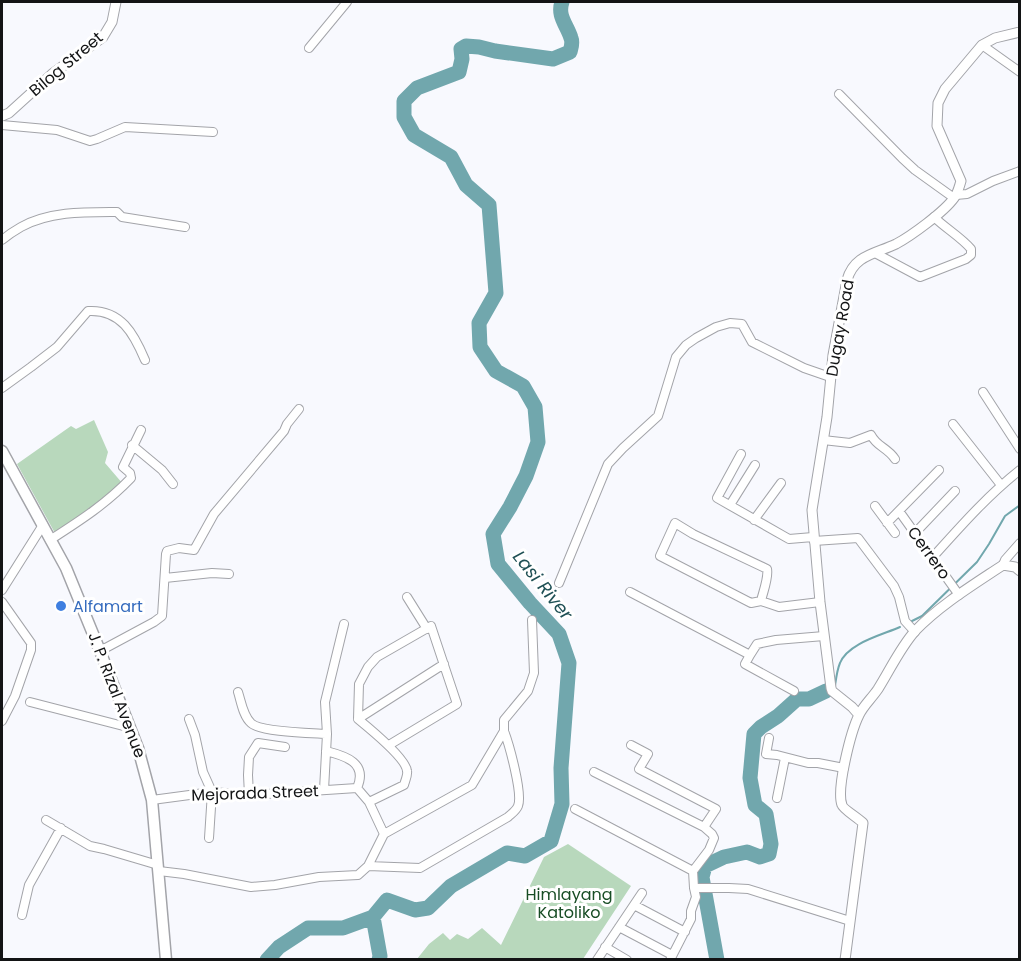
<svg xmlns="http://www.w3.org/2000/svg" width="1021" height="961" font-family="Poppins,sans-serif">
  <style>
    .green { fill: #b8d8bc }
    .lines { fill: none; stroke-linecap: round; stroke-linejoin: round }
    .stream { stroke: #71a7ad; stroke-width: 2 }
    .river { stroke: #71a7ad; stroke-width: 15 }
    .minor-casing { stroke: #a3a4a9; stroke-width: 10 }
    .tertiary-casing { stroke: #a3a4a9; stroke-width: 11 }
    .secondary-casing { stroke: #a3a4a9; stroke-width: 13 }
    .minor { stroke: #fff; stroke-width: 8 }
    .tertiary { stroke: #fff; stroke-width: 9 }
    .secondary { stroke: #fff; stroke-width: 10 }
    .shop-dot { fill: #3f7fe0; stroke: #fff; stroke-width: 2 }
    .labels { text-anchor: middle; dominant-baseline: central; stroke-width: 6; stroke-linejoin: round; paint-order: stroke }
    .street-label { font-size: 16px; fill: #131415; stroke: #fff }
    .shop-label { font-size: 16px; fill: #366cbe; stroke: #fff; text-anchor: start }
    .park-label { font-size: 16px; fill: #184d25; stroke: #fff }
    .water-label { font-size: 18px; font-style: italic; fill: #1f5055; stroke: #fff }
  </style>
  <rect width="100%" height="100%" fill="#f8f9fe"/>
  <path class="green" d="M94,420L108,452L105,463L123,484L56,535L17,464L71,426L76,429Z
    M568,844L631,886L583,959H417L429,944L443,933L450,940L457,934L468,939L482,928L501,945L544,857Z"/>
  <g class="lines">
    <path class="stream" d="M912,621L922,616L977,562L989,544L1005,516L1020,505
      M835,686C836,679 837,670 840,663C848,643 882,635 900,627"/>
    <path class="river" d="M373,917L380,956L379,960
      M267,960L279,947L308,928H343L373,917L387,900L415,910L428,908L451,886L507,853L525,856L551,841L562,804L561,768L569,663L559,634L530,603L498,564L493,534L510,507L526,476L538,442L535,407L523,386L496,371L480,347L479,323L496,293L489,205L466,185L451,157L414,135L404,117V101L417,88L459,72L462,59L461,49L466,46L479,47L495,51L553,59L570,52C571,48 573,43 571,38C567,25 557,16 562,2
      M717,960L702,877L705,866L724,857L747,852L760,857L769,854L771,844L766,814L755,805L750,778L754,734L761,727L778,716L797,699H809L826,691"/>
    <defs>
      <path id="minor" d="M982,45L1020,72
        M309,48L347,2
        M839,94L902,158L915,170L954,198
        M2,125L57,130L90,141L97,139L125,127L213,132
        M956,195L967,194L993,181L1020,171
        M2,240C8,235 14,231 21,227C50,211 86,212 117,212L122,217L185,227
        M875,253L920,277L966,259L971,255V249C961,237 945,228 934,217
        M2,388L31,367L57,347L88,311C121,309 134,334 145,360
        M983,392L1020,449
        M953,424L1001,485
        M823,440L850,443L871,435C877,447 887,447 895,459
        M132,445L162,470L173,484
        M741,454L717,498L789,539L813,537
        M730,505L755,465
        M875,506L895,533
        M899,511L959,595
        M754,520L781,483
        M887,523L939,470
        M915,533L955,491
        M50,540C81,520 106,504 131,478L130,473L123,467L141,430
        M814,541L858,538L894,586L899,597L905,621L915,632
        M932,558C960,527 987,496 1020,470
        M1003,565L1005,560L1020,543
        M165,578L212,573L229,574
        M559,583L608,464L623,448L658,416L676,357L686,345L696,338L716,327L730,323L742,324L752,342L804,368L830,377
        M2,590L43,525
        M630,592L750,655
        M407,597L427,629
        M761,601C763,592 769,577 767,569L693,534L675,523L660,556L751,603L761,601L779,607L820,602
        M2,602L31,643V650L15,696L2,721
        M100,651L154,622L162,616L166,554L167,551L179,548L194,550L214,514L284,431L287,424L299,409
        M794,691L745,664L750,655L757,644L776,640L824,636
        M238,692C241,701 243,716 251,723C259,732 312,733 327,734
        M30,702L131,728
        M189,719L195,735L203,772L212,792L209,838
        M358,719L359,684L368,667L377,657L431,626L457,704L389,745
        M358,719C369,728 406,758 407,771C408,775 405,781 404,785L369,802
        M358,719L444,664
        M769,738L766,754L777,755L808,763H818L844,768
        M631,745L648,754L639,769L716,809L704,827L712,834L714,838L709,850L693,871L694,888L696,897L691,911V919L670,960
        M326,751C346,756 368,763 357,788
        M594,772L704,827
        M357,788L369,802L384,834
        M324,790L327,734L325,702L344,624
        M249,795L248,775L249,757L258,743L285,747
        M777,798L785,758
        M152,800L212,792L249,795L357,788
        M575,809L693,871
        M46,820L90,846L104,849L158,865
        M368,866L420,868L508,817C511,814 516,811 518,806C523,794 509,744 504,731
        M159,871L184,874L251,887L275,885L319,877L358,875L368,866L384,834L472,785L504,731V720L528,691L534,673L532,620
        M694,888H729L748,889L850,921
        M634,905L685,932
        M22,915L29,885L61,828
        M619,927L672,955
        M605,947L627,960
        M597,960L642,893"/>
      <path id="tertiary" d="M2,116L9,113L52,74L103,37L112,22L116,2
        M859,715L852,707L832,691L831,688L820,602L812,510L827,417L833,355L847,280C854,255 875,254 896,244C911,236 944,212 954,198C958,193 959,187 961,181L937,126L938,103L945,89L982,45L995,38L1020,32
        M845,960L863,823C858,818 843,809 842,805C836,789 851,731 859,715C863,706 872,698 878,689C890,670 900,648 915,631C940,605 973,585 1003,565L1015,567L1020,571"/>
      <path id="secondary" d="M2,451L66,568L100,651L138,748L152,800L166,960"/>
    </defs>
    <use href="#minor" class="minor-casing"/>
    <use href="#tertiary" class="tertiary-casing"/>
    <use href="#secondary" class="secondary-casing"/>
    <use href="#minor" class="minor"/>
    <use href="#tertiary" class="tertiary"/>
    <use href="#secondary" class="secondary"/>
  </g>
  <circle class="shop-dot" cx="61" cy="606" r="6"/>
  <g class="labels">
    <g class="street-label">
      <text transform="translate(66 64) rotate(-40)">Bilog Street</text>
      <text transform="translate(840 328) rotate(-80)">Dugay Road</text>
      <text transform="translate(929 553) rotate(54)">Cerrero</text>
      <text transform="translate(117 695) rotate(69)">J. P. Rizal Avenue</text>
      <text transform="translate(255 793) rotate(-2)">Mejorada Street</text>
    </g>
    <g class="shop-label">
      <text x="73" y="606">Alfamart</text>
    </g>
    <g class="park-label">
      <text x="569" y="894">Himlayang<tspan x="569" dy="18">Katoliko</tspan></text>
    </g>
    <g class="water-label">
      <text transform="translate(543 585) rotate(51)">Lasi River</text>
    </g>
  </g>
  <rect width="1021" height="961" fill="none" stroke="#131415" stroke-width="6"/>
</svg>
